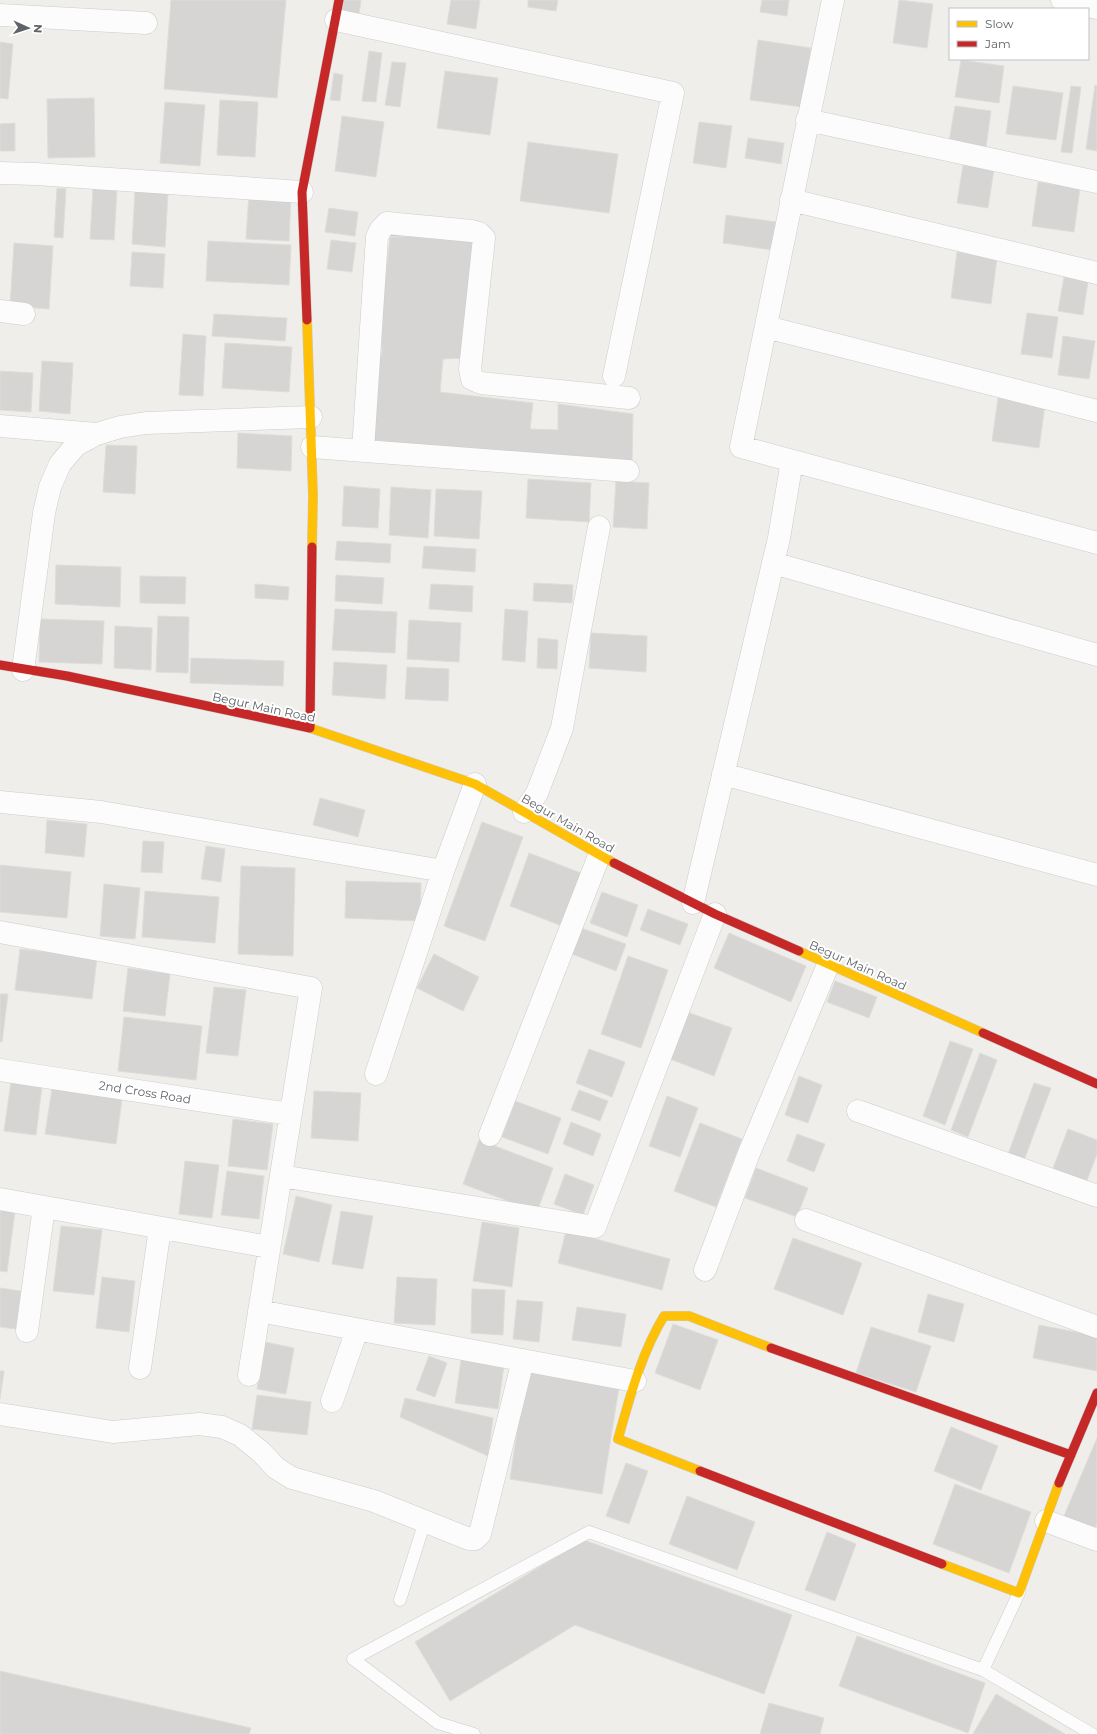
<svg xmlns="http://www.w3.org/2000/svg" width="1097" height="1734" font-family="Montserrat,sans-serif">
  <style>
    .building { fill: #d6d5d3; stroke: #deddd9 }
    .lines { fill: none; stroke-linecap: round; stroke-linejoin: round }
    .lane-casing { stroke: #cbcccc; stroke-width: 13 }
    .street-casing { stroke: #cbcccc; stroke-width: 23 }
    .slow-casing { stroke: #cacacb; stroke-width: 10 }
    .jam-casing { stroke: #cacacb; stroke-width: 10 }
    .lane { stroke: #fdfcfc; stroke-width: 12 }
    .street { stroke: #fdfcfc; stroke-width: 22 }
    .slow { stroke: #ffc107; stroke-width: 9 }
    .jam { stroke: #c62828; stroke-width: 9 }
    .labels { text-anchor: middle; dominant-baseline: central; stroke-width: 4; stroke-linejoin: round; paint-order: stroke }
    .street-label { font-size: 12px; fill: #5f6368; stroke: #fff }
  </style>
  <rect width="100%" height="100%" fill="#efeeea"/>
  <path class="building" d="M171,0H286L277,98L164,89Z
    M344,0H361L359,14L342,12Z
    M451,0H480L476,29L447,24Z
    M528,0H558L556,11L528,7Z
    M762,0H789L787,16L760,12Z
    M899,0L933,4L927,48L893,43Z
    M758,40L811,48L802,107L750,100Z
    M0,42L13,44L8,99L0,98Z
    M369,51L382,53L376,102L362,101Z
    M961,60L1004,66L999,103L955,97Z
    M392,62L406,63L400,107L385,105Z
    M445,71L498,78L490,135L437,128Z
    M334,73L343,75L340,101L330,100Z
    M1095,85L1097,86V151L1086,149Z
    M1013,86L1063,93L1056,140L1006,134Z
    M1071,86L1081,87L1072,153L1061,152Z
    M94,98L95,157L48,158L47,99Z
    M220,100L258,102L255,157L217,155Z
    M165,102L205,105L200,166L160,163Z
    M955,106L991,111L986,147L949,142Z
    M342,116L384,122L376,177L335,171Z
    M699,122L732,126L726,168L693,163Z
    M15,123V151H0V124Z
    M748,138L784,143L781,164L745,158Z
    M528,142L618,154L609,213L520,201Z
    M963,165L994,169L988,208L957,203Z
    M1038,182L1080,188L1074,232L1032,226Z
    M57,188L66,189L63,238L54,237Z
    M93,189L117,190L114,240L90,239Z
    M135,191L168,192L165,247L132,244Z
    M249,193L291,195L289,241L246,239Z
    M329,208L358,212L355,236L325,232Z
    M726,215L776,222L772,250L723,243Z
    M415,236L476,241L465,358L443,359L440,392L533,403L530,429L558,430V404L633,414L632,465L371,444L375,374L382,352L381,318L390,237Z
    M331,240L356,243L352,272L327,269Z
    M208,241L291,245L289,285L206,281Z
    M14,243L53,246L49,309L10,306Z
    M132,252L165,254L163,288L130,286Z
    M957,252L997,258L991,304L951,298Z
    M1064,277L1088,281L1083,315L1058,311Z
    M1027,313L1058,317L1052,358L1021,354Z
    M214,314L287,318L285,341L212,336Z
    M183,334L206,336L203,396L179,395Z
    M1063,336L1095,341L1089,379L1058,375Z
    M225,343L292,347L289,392L222,388Z
    M42,361L73,363L70,414L39,411Z
    M0,371L33,373L31,412L0,410Z
    M998,398L1045,405L1039,448L992,441Z
    M238,433L292,436L291,471L237,468Z
    M106,445L137,446L135,494L103,492Z
    M528,479L591,483L589,522L526,518Z
    M616,481L649,483L647,529L613,527Z
    M344,486L380,489L378,528L342,526Z
    M391,487L431,490L428,538L389,535Z
    M436,489L482,491L479,539L434,536Z
    M337,541L391,544L390,563L335,560Z
    M424,546L476,549L475,572L422,568Z
    M56,565L121,567L120,607L55,604Z
    M336,575L384,578L382,604L335,601Z
    M140,576L186,577L185,604L140,603Z
    M534,583L573,585L572,603L533,601Z
    M255,584L289,587L288,600L255,598Z
    M431,584L473,586L472,612L429,609Z
    M335,609L397,612L395,653L332,650Z
    M505,609L528,611L525,662L502,660Z
    M158,616L189,617L188,673L156,672Z
    M40,619L104,621L102,664L39,662Z
    M409,620L461,623L459,662L407,659Z
    M115,626L152,628L151,670L114,668Z
    M591,633L647,636L646,672L589,668Z
    M538,638L558,640L557,669L537,668Z
    M191,658L284,661L283,686L190,683Z
    M334,662L387,665L385,699L332,695Z
    M407,667L449,669L448,701L405,699Z
    M320,798L365,810L358,837L313,825Z
    M47,820L87,824L84,857L45,853Z
    M482,822L523,837L485,941L444,926Z
    M143,841L164,842L162,873L141,872Z
    M206,846L225,849L221,882L201,879Z
    M529,853L581,873L562,926L510,906Z
    M0,865L71,872L67,918L0,912Z
    M241,866L295,868L293,956L238,954Z
    M346,881L421,883L420,921L345,918Z
    M104,884L140,888L135,939L100,936Z
    M145,891L219,897L215,943L142,937Z
    M602,892L638,905L627,937L590,923Z
    M648,909L688,924L680,945L640,930Z
    M581,928L626,944L616,971L572,954Z
    M729,933L806,966L791,1002L714,968Z
    M20,949L97,958L92,999L15,990Z
    M434,954L479,977L463,1011L417,988Z
    M628,956L668,970L641,1048L601,1034Z
    M128,968L170,974L165,1016L123,1011Z
    M835,981L877,997L869,1018L827,1002Z
    M214,987L246,990L238,1056L206,1053Z
    M0,994H8L2,1042H0Z
    M687,1012L732,1028L714,1076L670,1059Z
    M124,1017L202,1026L196,1080L118,1071Z
    M950,1041L973,1049L945,1125L923,1116Z
    M589,1049L625,1062L612,1097L576,1083Z
    M980,1053L997,1060L968,1137L951,1130Z
    M799,1076L822,1085L808,1123L785,1115Z
    M11,1082L42,1086L36,1135L4,1131Z
    M1034,1083L1051,1088L1023,1163L1007,1157Z
    M52,1089L122,1099L116,1144L45,1134Z
    M579,1090L608,1101L600,1121L571,1110Z
    M314,1091L361,1093L358,1141L311,1138Z
    M667,1096L698,1108L680,1157L649,1146Z
    M515,1101L561,1118L548,1154L502,1137Z
    M233,1119L273,1124L267,1170L228,1166Z
    M571,1122L601,1134L593,1156L563,1144Z
    M700,1123L742,1139L716,1207L674,1191Z
    M1068,1129L1097,1140V1154L1086,1183L1052,1171Z
    M797,1134L825,1144L814,1172L787,1161Z
    M479,1140L553,1168L537,1212L463,1184Z
    M185,1161L219,1165L212,1218L179,1214Z
    M756,1168L808,1188L797,1217L745,1198Z
    M227,1171L264,1176L259,1219L221,1215Z
    M565,1174L594,1185L583,1215L554,1204Z
    M296,1196L332,1205L319,1262L283,1254Z
    M0,1209L15,1211L7,1272L0,1271Z
    M341,1211L373,1216L363,1269L332,1264Z
    M482,1222L519,1228L512,1287L473,1281Z
    M61,1226L102,1230L94,1295L53,1291Z
    M566,1231L670,1259L662,1290L558,1263Z
    M793,1238L862,1263L843,1315L774,1289Z
    M102,1277L135,1281L129,1332L96,1328Z
    M397,1277L437,1279L435,1325L394,1323Z
    M0,1288L21,1291L16,1329L0,1327Z
    M472,1289L505,1290L503,1335L471,1333Z
    M928,1294L964,1304L954,1342L918,1332Z
    M517,1300L543,1302L539,1342L513,1339Z
    M577,1307L626,1314L621,1347L572,1340Z
    M673,1324L718,1340L700,1390L655,1373Z
    M1039,1325L1097,1336V1371L1033,1358Z
    M871,1327L931,1346L916,1392L856,1373Z
    M265,1342L294,1348L286,1394L257,1389Z
    M429,1356L447,1363L435,1397L416,1390Z
    M461,1360L504,1365L498,1409L455,1403Z
    M0,1371H4L0,1399Z
    M526,1372L619,1387L602,1494L510,1479Z
    M257,1395L311,1402L307,1435L252,1429Z
    M405,1398L493,1418L488,1456L400,1417Z
    M951,1427L998,1446L981,1490L934,1471Z
    M1097,1438V1523L1095,1529L1064,1516Z
    M626,1463L648,1471L629,1524L606,1516Z
    M955,1484L1031,1512L1009,1573L933,1544Z
    M687,1496L755,1522L737,1570L669,1544Z
    M827,1532L856,1544L835,1601L805,1590Z
    M584,1540L792,1615L764,1694L575,1625L450,1701L415,1642Z
    M857,1636L985,1683L968,1733L839,1686Z
    M0,1671L251,1728L249,1734H0Z
    M996,1694L1065,1734H973Z
    M769,1703L824,1718L820,1734H760Z"/>
  <g class="lines">
    <defs>
      <path id="lane" d="M400,1600L425,1521
        M983,1670L1092,1734
        M474,1734L438,1723L353,1659L589,1532L983,1670L1019,1593"/>
      <path id="street" d="M833,0L741,447L1097,543
        M1062,0L1097,8
        M0,15L146,23
        M336,20L673,93L614,376
        M807,120L1097,182
        M0,173L36,174L302,192
        M791,200L1097,273
        M0,311L24,314
        M766,327L1097,411
        M0,426L97,434
        M312,447L628,471
        M363,450L377,237L381,229L387,223L472,231L479,233L484,238L470,369L472,379L481,383L629,398
        M773,563L1097,655
        M23,670L44,513L50,487L60,464L76,445L97,434L120,427L146,423L311,417
        M723,774L1097,875
        M0,802L101,812L443,871
        M524,812L537,793L562,728L599,527
        M693,903L779,538L792,461
        M0,932L311,988L249,1375
        M0,1070L290,1114
        M376,1074L443,871L475,784
        M858,1111L1097,1196
        M490,1135L599,856
        M281,1176L595,1227L715,914
        M0,1199L269,1247
        M806,1220L1097,1327
        M705,1270L749,1153L828,965
        M259,1311L635,1381
        M27,1331L44,1207
        M140,1368L160,1228
        M332,1401L357,1330
        M0,1414L113,1432L199,1424L222,1427L240,1435L261,1452L276,1468L292,1478L374,1501L469,1539H475L480,1534L523,1360
        M1046,1521L1097,1540"/>
      <path id="slow" d="M307,320L313,496L312,547
        M310,728L475,784L614,863
        M799,951L983,1033
        M700,1471L618,1439C630,1397 641,1354 664,1316H689L771,1348
        M942,1564L1019,1593L1059,1483"/>
      <path id="jam" d="M307,320L302,192L339,0
        M0,665L67,676L310,728
        M310,728L312,547
        M614,863L715,914L799,951
        M983,1033L1097,1084
        M771,1348L1071,1455
        M700,1471L942,1564
        M1059,1483L1097,1393"/>
    </defs>
    <use href="#lane" class="lane-casing"/>
    <use href="#street" class="street-casing"/>
    <use href="#slow" class="slow-casing"/>
    <use href="#jam" class="jam-casing"/>
    <use href="#lane" class="lane"/>
    <use href="#street" class="street"/>
    <use href="#slow" class="slow"/>
    <use href="#jam" class="jam"/>
  </g>
  <g class="labels">
    <g class="street-label">
      <text transform="translate(264 707) rotate(12)">Begur Main Road</text>
      <text transform="translate(568 823) rotate(30)">Begur Main Road</text>
      <text transform="translate(858 965) rotate(24)">Begur Main Road</text>
      <text transform="translate(145 1092) rotate(9)">2nd Cross Road</text>
    </g>
  </g>
  <rect x="949" y="8" width="140" height="52" fill="#ffffff" stroke="#bfc1c3"/>
  <rect x="957" y="21" width="20" height="6" fill="#ffc107" stroke="#bfc1c3"/>
  <text x="985" y="28" font-size="12" fill="#5f6368">Slow</text>
  <rect x="957" y="41" width="20" height="6" fill="#c62828" stroke="#bfc1c3"/>
  <text x="985" y="48" font-size="12" fill="#5f6368">Jam</text>
  <g transform="translate(28 28) rotate(93)" stroke="#ffffff" stroke-width="3" paint-order="stroke">
  <path d="M0-3L7 15L0 10L-7 15Z" fill="#5f6368"/>
  <text y="-6" font-size="11" font-weight="bold" text-anchor="middle" fill="#5f6368">N</text>
  </g>
</svg>
